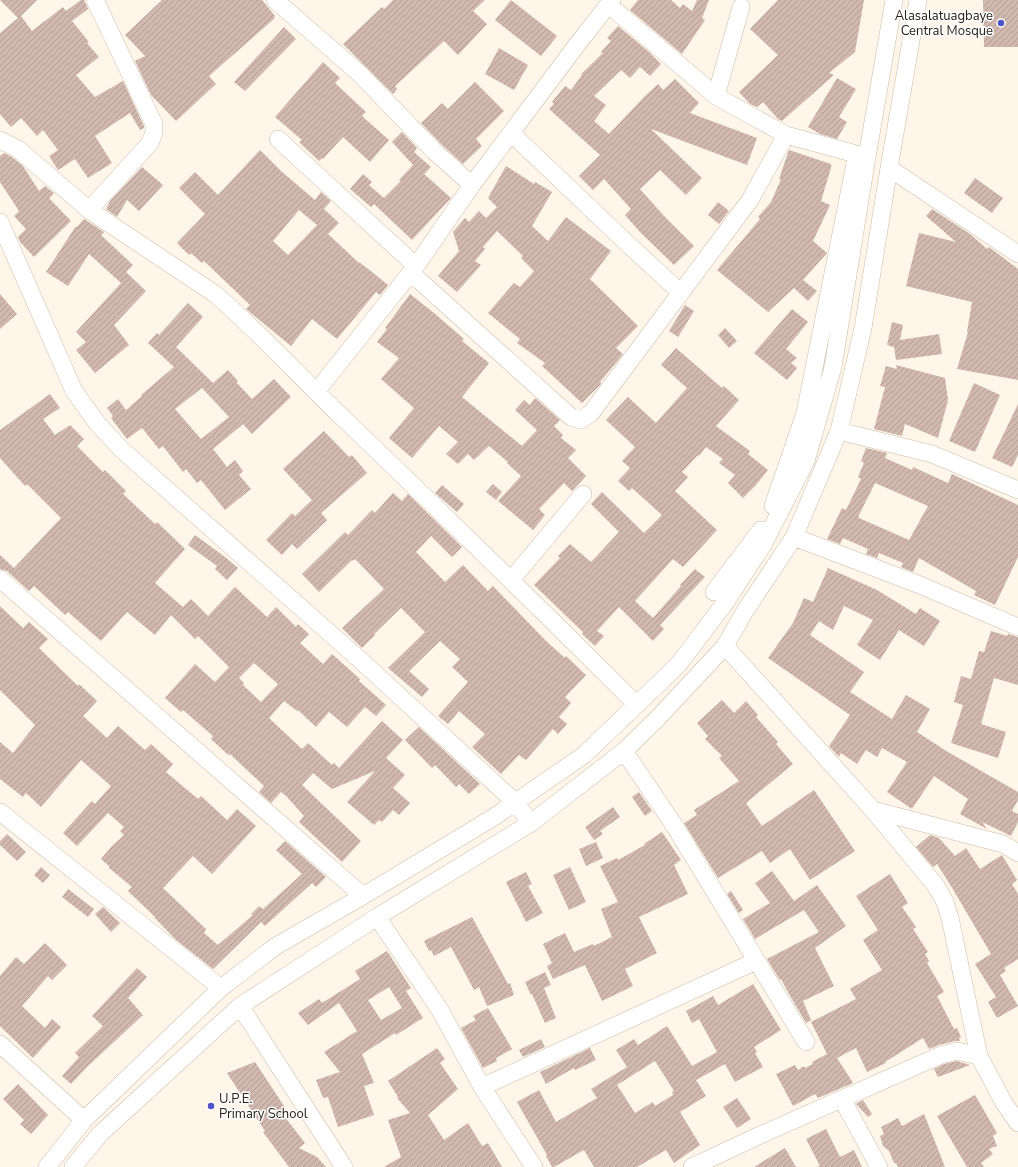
<svg xmlns="http://www.w3.org/2000/svg" width="1018" height="1167" font-family="'Nunito Sans',sans-serif">
  <style>
    .building { fill: url(#building-hatch); fill-rule: evenodd }
    .lines { fill: none; stroke-linecap: round; stroke-linejoin: round }
    .minor-casing { stroke: #cbbca8; stroke-width: 18 }
    .minor { stroke: #fff; stroke-width: 17 }
    .poi-dot { fill: #4e52c8; stroke: #fff; stroke-width: 1.5 }
    .labels { text-anchor: middle; dominant-baseline: central; stroke-width: 3; stroke-linejoin: round; paint-order: stroke }
    .poi-label { font-size: 13px; fill: #262119; stroke: #fff; text-anchor: end }
  </style>
  <defs>
    <pattern id="building-hatch" width="6" height="6" patternUnits="userSpaceOnUse"><rect width="6" height="6" fill="#d1b8ae"/><path d="M-1 1l2-2M0 6l6-6M5 7l2-2" fill="none" stroke="#b39e95"/></pattern>
  </defs>
  <rect width="100%" height="100%" fill="#fff5e9"/>
  <path class="building" d="M0,0H37L21,16L32,31L63,7L66,11L81,0H84L85,2L88,9L72,21L89,42L87,43L99,57L76,75L95,97L123,81L144,126V128L140,130L130,113L95,136L112,163L88,178L75,159L58,170L49,156L58,150L43,130L37,136L21,118L11,127L0,114V33L18,18Z
    M162,0H262L275,16L274,17L275,18L209,76L216,84L176,121L151,95L135,61L145,56L125,35Z
    M393,0H485L473,11L487,24L458,55L444,41L395,86L397,89L393,94L343,44L382,7L384,9Z
    M511,0L557,36L541,56L495,20Z
    M638,0H671L680,8L683,4L692,11L697,0H709L702,18L705,20L682,54L630,10Z
    M778,0H864L855,52L829,73L834,75L782,121L778,119L763,102L757,107L750,104L739,92L778,55L750,29Z
    M983,0H1018V47H984Z
    M618,26L649,52L661,64L650,76L640,67L630,78L621,70L594,96L606,105L594,121L609,134L644,97L658,84L663,90L675,79L699,103L690,113L757,138L747,165L651,129L702,178L686,195L660,170L640,189L664,216L694,246L674,265L639,231L625,215L631,209L604,179L593,190L579,176L600,155L549,109L554,104L552,102L565,86L571,90L582,75L581,74L603,53L601,52L611,41L607,38Z
    M284,27L296,39L245,91L234,82Z
    M499,48L528,65L514,90L485,74Z
    M323,62L340,78L335,83L366,112L362,116L389,140L370,162L343,137L323,159L322,158L319,161L299,142L302,140L275,117Z
    M837,78L856,89L839,117L847,122L837,139L820,134L808,127Z
    M475,82L504,111L476,139L482,146L463,164L440,143L421,123L442,103L448,109Z
    M402,132L417,148L414,152L431,167L424,174L451,198L412,240L374,204L371,207L350,189L363,174L372,182L369,185L384,198L401,181L399,180L413,165L392,142Z
    M260,150L281,171L315,200L321,192L331,201L324,209L339,223L328,234L359,263V262L372,272L388,285L380,295L376,292L337,339L312,319L291,346L246,309L250,305L204,261L202,263L191,253L189,255L177,243L205,214L179,188L195,172L218,195ZM299,210L317,225L288,255L273,241Z
    M789,150L831,164V168L821,201L830,205L813,241L827,253L803,280L817,291L808,301L794,288L768,312L717,270L760,219L758,217L771,202L781,179H779Z
    M4,153L12,157L23,166L39,191L45,186L54,193L49,198L71,221L34,257L20,242L18,237L26,229L14,216L19,211L0,182V156Z
    M506,166L534,184L535,182L552,192L532,226L548,241L566,217L611,251L590,279L638,326L616,348L623,354L600,382L601,383L600,385L582,403L542,366L545,363L517,343L520,339L488,313L514,283L520,287L534,271L521,258L523,256L497,231L483,247L485,249L475,261L481,265L457,292L438,276L459,251L453,232L465,218L469,222L479,211L486,218L497,207L488,198Z
    M142,167L163,185L139,211L127,200L117,217L106,209L110,201Z
    M975,178L1003,198L992,213L964,193Z
    M718,202L729,211L719,224L708,215Z
    M932,209L970,234L987,249L989,247L1018,269V380L957,369L968,332H967L972,302L906,286L919,233L956,242L926,216Z
    M84,219L104,232L101,235L133,265L126,272L146,291L114,325L129,345L95,373L76,350L86,342L76,332L121,283L89,254L68,286L46,272L76,226L77,227Z
    M0,294L17,314L0,329Z
    M410,294L434,313L464,339L462,341L489,363L462,397L522,446L537,430L515,410L524,400L530,405L535,398L560,420L554,426L563,435L561,438L576,450L568,458L586,476L572,491L564,483L539,509L545,515L533,530L498,501L521,476L507,463L508,462L489,446L474,460L468,454L458,464L446,454L458,442L439,426L412,458L389,438L414,408L381,379L399,358L377,342L387,329L385,328Z
    M188,303L203,317L176,347L213,383L228,370L238,381L236,382L252,399L274,379L291,397L252,434L243,424L213,449L227,467L235,460L243,471L239,475L251,489L225,510L201,480L197,483L186,469L183,472L163,446L159,449L142,428L127,439L111,418L113,416L107,408L118,399L126,410L142,396L141,395L174,367L148,343L157,333L159,335ZM202,388L229,417L201,439L175,409Z
    M685,305L694,311L678,337L669,331Z
    M792,309L808,322L786,349L797,358L791,363L797,368L787,380L754,353Z
    M892,322L903,325L900,340L939,334L942,354L896,360L894,347L887,345Z
    M725,328L737,341L729,348L718,335Z
    M676,348L722,388L724,386L739,400L716,426L750,451L748,454L768,470L756,485L743,498L728,483L735,475L719,463L723,459L706,447L699,456L698,455L682,472L688,477L675,491L717,530L683,567L673,559L635,601L653,618L681,586L680,585L695,569L705,577L660,625L664,629L653,641L619,607L597,631L604,636L595,646L582,634L583,632L534,585L560,558L558,556L570,544L591,562L619,532L591,504L602,492L644,533L662,515L632,488L629,491L618,481L630,468L622,461L635,447L606,420L628,397L656,423L687,388L661,365Z
    M896,365L945,378L948,400L938,438L905,424L902,436L874,429L885,387L880,386L886,366L897,369Z
    M974,383L1000,395L975,452L949,441Z
    M50,394L60,408L43,419L55,435L70,425L84,439L77,446L103,472L105,470L126,491L123,494L155,524L157,522L185,549L155,583L183,607L191,599L208,616L235,587L267,617L276,607L296,627L298,624L309,634L300,643L323,664L332,654L360,679L359,681L386,705L376,716L365,707L347,727L329,712L316,727L298,710L297,711L284,701L269,718L302,749L308,743L332,765L334,763L339,768L382,721L403,740L386,758L405,775L393,788L410,803L399,815L393,810L382,822L379,820L374,825L347,802L375,771L332,789L313,773L302,785L361,841L342,862L299,822L304,816L287,797L281,792L271,803L259,792L264,786L230,754L228,755L211,739L213,736L183,710L181,712L165,698L195,664L215,682L229,667L198,636L195,639L171,615L155,635L127,612L101,641L68,612L65,615L34,586L29,591L7,571L0,569V555L14,568L61,518L27,484L25,486L0,458V430ZM254,663L278,684L261,702L243,685L244,683L239,678Z
    M1018,404V455L1012,467L992,458Z
    M324,431L349,457L352,455L367,473L321,513L327,520L297,549L292,544L282,555L266,540L292,513L295,516L312,500L283,469Z
    M866,448L887,453L885,458L912,470L913,467L948,483L952,474L1018,505V557L995,605L974,595L976,591L919,558L913,572L901,567L903,563L879,553L877,558L866,554L868,549L843,538L840,544L827,539L842,508L846,510L861,479L858,477L864,463L861,461ZM875,483L928,506L909,540L859,518L858,517Z
    M493,484L502,492L496,500L486,492Z
    M442,485L464,504L457,512L435,493Z
    M393,493L402,501L408,494L462,547L452,557L431,536L416,552L445,582L463,565L488,591L493,586L546,641L565,658L566,656L586,675L565,697L571,703L559,717L567,724L558,734L553,729L526,760L519,755L501,774L472,747L485,734L459,711L448,724L438,716L468,682L452,667L460,659L440,641L409,671L429,689L422,697L388,668L425,632L401,608L374,634L375,635L362,648L342,628L384,589L355,559L353,561L352,560L319,592L302,574L345,532L348,535L372,510L375,513Z
    M195,535L225,557L238,568L227,580L215,569L217,566L188,545Z
    M828,568L877,590L916,614L920,608L940,621L924,646L899,630L880,660L857,645L873,620L844,606L833,630L819,621L810,635L864,672L850,692L892,719L906,695L930,709L917,732L948,752L1018,792V800L1012,811L1018,814V822L1011,836L982,822L987,829L960,814L968,799L934,776L912,809L887,792L907,762L882,748L877,757L866,750L857,764L841,753L839,757L829,746L850,715L768,658L793,623L804,598L813,602Z
    M0,606L23,628L29,622L48,639L39,648L78,686L79,684L97,701L83,716L107,738L118,726L145,750L151,744L173,764L166,772L198,799L201,796L227,820L237,809L256,826L212,874L193,856L163,888L206,929L204,933L218,945L253,915L251,914L259,906L263,909L302,874L276,850L285,841L326,877L316,887L312,883L265,926L261,922L213,969L175,939L155,918V917L128,891L132,887L109,868V866L101,859L111,847L124,835L120,831L124,827L108,813L77,846L63,833L92,801L95,804L111,786L81,760L41,807L26,793L23,797L0,779V742L13,753L35,725L0,690Z
    M991,631L1007,636L1008,634L1018,637V685L994,678L981,724L1006,732L998,758L951,743L963,705L954,702L961,676L971,679L979,651L984,652Z
    M722,700L734,713L746,701L758,715L756,717L778,742L776,744L793,764L746,803L762,826L814,790L855,851L810,880L790,849L770,863L762,851L718,878L684,823L697,815L694,810L739,781L719,758L722,756L705,739L708,736L697,723Z
    M419,727L480,784L469,794L459,784L456,787L435,765L432,768L405,740Z
    M639,792L652,811L645,816L632,797Z
    M613,807L620,817L600,831L603,834L594,840L585,827Z
    M662,832L681,860L674,865L688,894L639,917L657,953L625,969L633,986L602,1001L585,965L553,979L547,966L552,963L543,944L565,933L574,952L593,944L594,946L612,937L601,909L618,902L600,866L617,858L618,860L645,845L644,844Z
    M7,834L26,852L17,861L0,845V841Z
    M930,835L939,838L955,856L966,848L980,869L1002,855L1017,880L1012,884L1018,894V959L1004,968L1006,971L1000,975L1018,1006L997,1018L988,1002L996,997L975,964L991,954L951,886L937,864L933,867L916,847Z
    M596,842L603,858L586,866L579,849Z
    M41,867L50,875L43,883L34,875Z
    M570,867L586,902L569,910L553,875Z
    M772,871L794,901L817,885L846,926L815,948L834,986L803,1001L811,1020L806,1023L789,994L781,979L780,980L767,959L819,932L804,910L755,939L743,919L770,903L755,883Z
    M526,872L532,884L528,886L543,913L526,922L506,882Z
    M890,874L908,903L902,907L916,927L913,929L928,952L925,954L929,961L927,963L944,992L937,996L954,1029L957,1028L961,1037L959,1038L960,1041H955L939,1045L929,1049L923,1038L885,1062L886,1063L867,1072L856,1048L837,1058L853,1083L818,1098L815,1094L793,1106L776,1074L795,1065L798,1070L804,1066L805,1068L813,1064L812,1062L827,1054L811,1022L856,999L850,989L882,970L863,940L878,930L856,896Z
    M68,889L94,909L88,917L62,897Z
    M731,891L743,910L739,913L727,894Z
    M103,907L120,923L111,932L95,914Z
    M472,917L508,984L510,983L514,995L487,1006L479,987L474,990L451,947L434,956L431,950L429,951L424,941Z
    M45,943L67,965L52,980L48,976L22,1006L45,1028L52,1019L61,1027L33,1058L0,1026V976L16,957L24,964Z
    M387,951L411,988L406,991L423,1018L396,1035L395,1033L362,1054L374,1083L364,1086L374,1115L338,1127L328,1097L323,1098L316,1080L340,1072L324,1052L357,1031L339,1003L308,1025L298,1013L319,999L322,1003L360,979L355,971ZM389,987L402,1008L381,1020L368,1000Z
    M137,968L147,977L128,998L143,1015L87,1067L71,1084L62,1076L79,1057L75,1053L103,1026L92,1016Z
    M545,972L551,985L544,988L556,1018L545,1023L532,994L531,995L525,982Z
    M753,984L781,1030L754,1047L757,1052L755,1053L763,1067L735,1082L725,1064L696,1080L706,1096L680,1112L700,1145L674,1163L666,1150L637,1167H594L584,1150L554,1167H552L546,1156L547,1155L517,1102L539,1090L556,1122L597,1098L591,1089L627,1067L616,1050L634,1039L638,1045L667,1026L692,1066L717,1052L699,1019L692,1023L686,1011L713,996L718,1005ZM655,1061L674,1091L672,1092L673,1095L655,1106L653,1102L635,1113L617,1085Z
    M488,1008L512,1049L496,1058L497,1061L483,1068L461,1028L476,1020L473,1016Z
    M541,1039L545,1047L523,1057L519,1050Z
    M437,1048L445,1059L440,1063L458,1089L428,1115L444,1140L468,1123L482,1146L488,1143L502,1167H384L401,1157L388,1120L410,1113L397,1098L398,1097L388,1081Z
    M590,1048L596,1060L575,1070L574,1068L546,1084L540,1072Z
    M957,1061L970,1065L938,1077L934,1069L944,1064Z
    M255,1062L286,1109L281,1112L305,1143L299,1148L317,1157L326,1167H289L263,1132L265,1131L227,1073Z
    M18,1084L48,1115L31,1134L20,1124L24,1120L3,1099Z
    M975,1095L997,1133L993,1136L997,1146L989,1149L993,1154L981,1163L984,1167H967L937,1116Z
    M737,1098L751,1119L737,1128L723,1107Z
    M863,1100L872,1114L868,1117L856,1104Z
    M924,1114L945,1167H898L896,1163H894L889,1151L883,1146L880,1136L884,1134L881,1127L898,1118L902,1126Z
    M826,1129L840,1157L854,1150L862,1167H817L820,1166L806,1139Z
    M785,1148L796,1167H754Z"/>
  <g class="lines">
    <defs>
      <path id="minor" d="M275,0L360,74L433,150L472,185
        M609,5L716,96L786,135L867,157
        M716,96L741,7
        M511,133L630,246L681,293
        M278,139L416,266
        M0,140L18,149L89,210L215,294C260,333 300,377 343,418C442,513 540,608 637,705
        M889,168L1018,254
        M89,210L150,143L154,133V124L95,0
        M0,222L74,391L97,423L122,450L358,658L515,802L531,823
        M411,273L571,417L581,420L591,413L750,200L786,135
        M316,392L416,266L472,185L576,46L612,0
        M839,431L932,454L1018,490
        M773,506L805,413L856,159
        M794,537L920,585L1018,627
        M0,579L363,896
        M511,580L583,494
        M714,592L761,530
        M725,646L873,810L936,886L945,902L950,918L979,1056L1004,1103L1018,1123
        M624,751L674,825L806,1042
        M873,810L1003,844L1018,853
        M0,812L221,988
        M377,917L440,1010L482,1087L534,1167
        M240,1006L344,1167
        M0,1044L84,1120
        M482,1087L756,961
        M842,1099L879,1167
        M47,1167L84,1120L221,988L276,946L363,896L494,817L584,755L678,665L725,603L764,543L806,461L833,367L867,157L894,0
        M73,1167L100,1134L240,1006L377,917L531,823L624,751L656,720L725,646L745,611L794,537L839,431L863,328L889,168L918,0
        M692,1167L758,1136L941,1055L957,1051L979,1056"/>
    </defs>
    <use href="#minor" class="minor-casing"/>
    <use href="#minor" class="minor"/>
  </g>
  <g class="poi-dot">
    <circle cx="1001" cy="23" r="4"/>
    <circle cx="211" cy="1106" r="4"/>
  </g>
  <g class="labels">
    <g class="poi-label">
      <text x="993" y="16">Alasalatuagbaye<tspan x="993" dy="15">Central Mosque</tspan></text>
      <text x="219" y="1099" text-anchor="start">U.P.E.<tspan x="219" dy="15">Primary School</tspan></text>
    </g>
  </g>
</svg>
